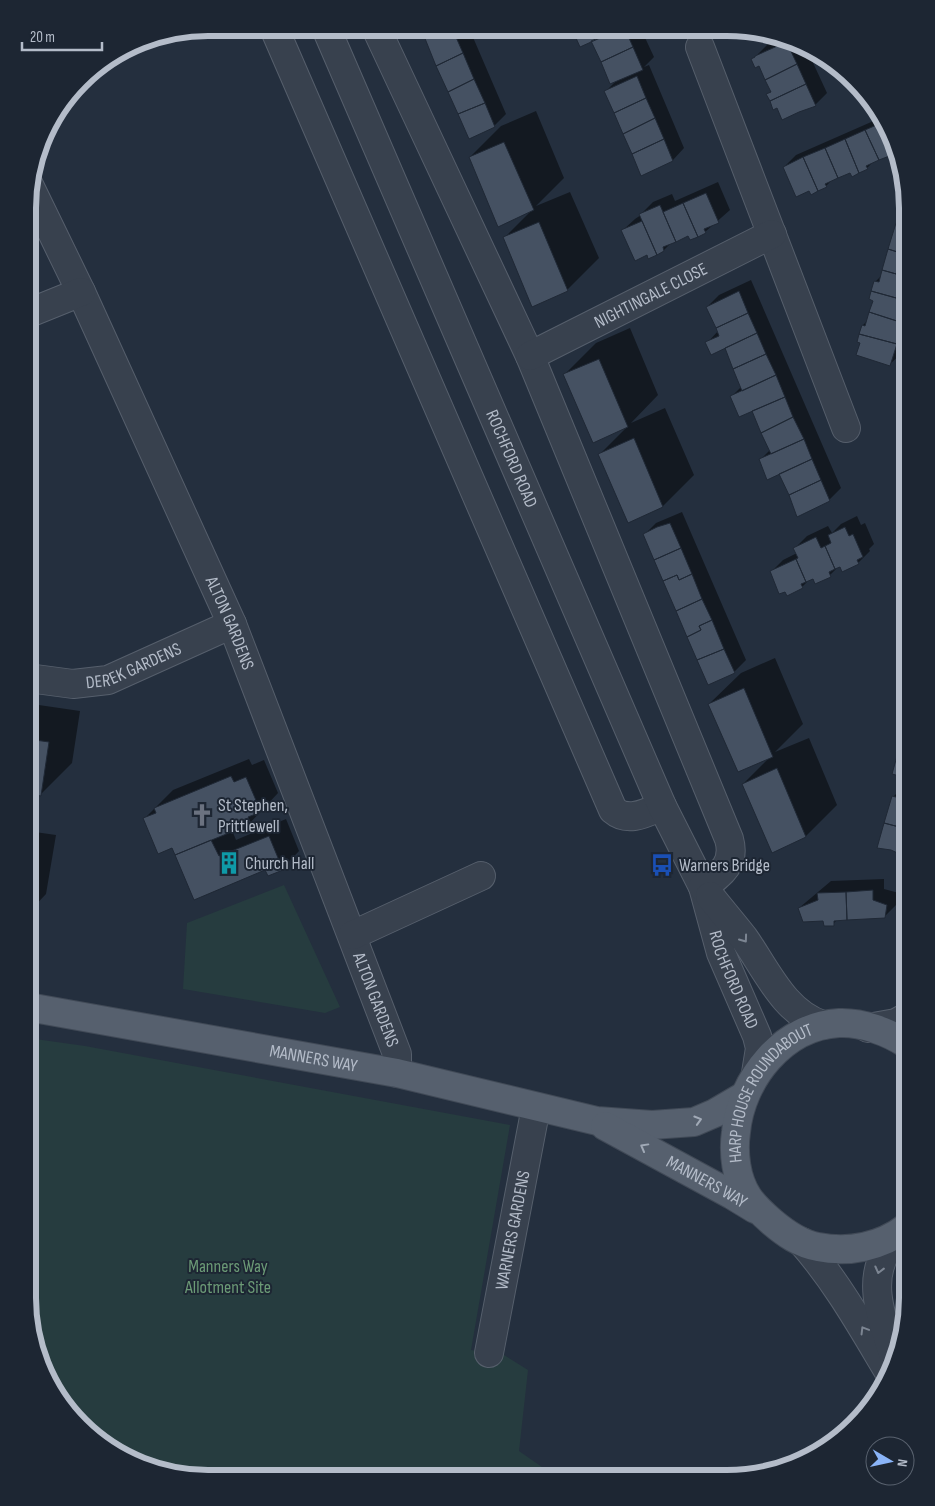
<svg xmlns="http://www.w3.org/2000/svg" width="935" height="1506" font-family="'Sofia Sans Condensed',sans-serif">
  <style>
    .green { fill: #263c3f }
    .shadow { fill: #0007 }
    .building { fill: #455162; stroke: #1f2835 }
    .lines { fill: none; stroke-linecap: round; stroke-linejoin: round }
    .minor-casing { stroke: #565f6c; stroke-width: 30 }
    .major-casing { stroke: #414a57; stroke-width: 30 }
    .minor { stroke: #38414e; stroke-width: 28 }
    .major { stroke: #56606e; stroke-width: 28 }
    .oneway { stroke: #7c8592 }
    .oneway2 { stroke: #a1aab7 }
    .labels { text-anchor: middle; dominant-baseline: central; stroke-width: 4; stroke-linejoin: round; paint-order: stroke }
    .street-label { font-size: 18px; fill: #b4bcc9; stroke: #1d2633 }
    .poi-label { font-size: 18px; fill: #b4bcc9; stroke: #1d2633; text-anchor: start }
    .park-label { font-size: 18px; fill: #6b9a76; stroke: #1d2633 }
    .rim { fill: none; stroke: #b4bcc9; stroke-width: 6 }
  </style>
  <rect width="100%" height="100%" fill="#242f3e"/>
  <path class="green" d="M284,885L340,1007L325,1013L183,989L187,923Z
    M28,1038L85,1046L510,1125L471,1350L504,1355L528,1370L519,1451L542,1467L591,1472L600,1478L185,1477L98,1441L41,1366L28,1297Z"/>
  <path class="shadow" d="M422,28H469L506,114L494,126Z
    M573,29H641L654,57L644,67L649,65L684,148L673,160L641,174L606,91L617,80L592,40Z
    M777,40L809,54L827,93L815,105L778,106L768,94L771,91L760,64L752,60L768,44Z
    M536,111L564,178L536,206L570,192L599,258L567,290L504,238L532,210L470,157L501,126Z
    M878,119L894,140L897,156L894,157L892,153L874,161L867,168L851,172L832,180L826,186L784,167L796,155Z
    M718,182L730,210L705,232L689,234L672,242L664,250L656,254L623,230L635,219L641,215V214L653,202L672,194L675,201Z
    M907,214V333L902,353L890,364L858,341L863,325L868,320L875,300V282L882,275L898,224Z
    M751,280L841,488L829,500L760,460L770,450L753,410L732,396L742,386L725,347L707,343L718,331L707,307L719,295Z
    M630,328L658,395L631,423L665,408L694,475L663,506L629,521L600,454L627,427L564,375L596,343Z
    M682,512L746,660L734,672L644,535L656,523Z
    M857,516L861,525L865,523L874,544L869,549L870,551L858,563L841,564L830,575L810,579L802,587L787,594L771,572L783,560L797,553L795,548L807,536L828,526L832,533L841,524Z
    M775,658L803,724L775,752L809,738L837,805L806,836L772,851L743,784L771,756L709,704L741,673Z
    M32,704L80,711L72,763L41,794L28,792V707Z
    M907,724V777L893,773Z
    M249,759L252,765L264,760L278,793L250,823L232,830L236,840L286,819L299,851L282,869L266,868L173,847L145,818L173,790Z
    M905,785L907,786V851L904,854L893,797Z
    M28,831L56,835L46,894L28,913Z
    M884,879V889L899,893L896,905L884,917L838,919L833,924L799,908L831,881Z"/>
  <path class="building" d="M421,28H440L424,36Z
    M440,28H452L463,53L436,66L424,36Z
    M572,29H620L580,47Z
    M620,29H625L633,47L601,62L591,41Z
    M784,43L788,45L797,64L765,80L759,66L755,68L751,59L755,57V56Z
    M633,47L643,70L610,84L601,62Z
    M463,53L474,79L448,92L436,66Z
    M797,64L806,84L770,101L766,94L771,92L765,80Z
    M637,76L646,98L614,113L604,91Z
    M474,79L485,103L458,114L448,92Z
    M806,84L816,106L799,112L782,120L777,108L773,110L770,101Z
    M646,98L655,118L623,134L614,113Z
    M485,103L495,127L469,139L458,114Z
    M655,118L664,139L632,154L623,134Z
    M881,123L894,140L897,157L893,159L892,155L879,160L865,130Z
    M865,130L879,160L866,166L868,169L859,173L845,139Z
    M664,139L673,161L641,176L632,154Z
    M845,139L859,173L852,177L850,173L838,178L825,148Z
    M504,142L534,210L498,227L469,157Z
    M825,148L838,178L825,184L827,187L818,191L803,157Z
    M803,157L818,191L811,195L809,191L796,197L783,167Z
    M706,193L719,223L704,229L706,233L698,237L683,203Z
    M683,203L698,237L690,240L688,236L676,242L663,212Z
    M660,205L676,242L663,247L664,251L657,255L639,214Z
    M642,221L657,255L648,259L647,255L635,261L621,230Z
    M539,222L568,291L532,307L503,237Z
    M896,223L907,226V255L888,249Z
    M888,249L907,255V277L882,270Z
    M882,270L907,277V301L871,291L874,281L879,282Z
    M739,291L748,313L716,328L706,307Z
    M871,291L907,301V309L903,323L869,312L873,301L869,299Z
    M869,312L903,323L897,344L859,334L862,325L865,326Z
    M748,313L757,333L711,355L705,342L719,336L716,328Z
    M757,333L766,354L733,369L725,348Z
    M859,334L897,344L890,366L856,355L860,343L857,342Z
    M766,354L776,375L742,391L733,369Z
    M599,359L628,427L593,443L563,374Z
    M776,375L785,397L739,417L730,396Z
    M785,397L793,417L761,433L752,411Z
    M793,417L804,439L771,454L761,433Z
    M634,438L663,507L628,523L598,454Z
    M804,439L812,459L767,480L759,459Z
    M812,459L821,480L789,495L779,474Z
    M821,480L830,501L797,517L789,495Z
    M670,523L681,548L654,560L643,534L657,527Z
    M845,527L849,536L853,534L863,557L857,560L859,564L842,572L840,567L835,569L825,546L831,543L828,535Z
    M816,537L821,548L825,546L835,569L829,572L831,577L815,584L813,579L806,582L796,559L798,558L793,548Z
    M681,548L692,574L679,580L677,575L663,581L654,560Z
    M796,559L806,582L801,584L803,588L787,596L785,592L779,594L770,571Z
    M692,574L702,599L676,611L663,581L677,575L679,580Z
    M702,599L712,620L699,626L701,630L687,637L676,611Z
    M712,620L724,649L697,660L687,637L701,630L699,626Z
    M724,649L735,673L708,685L697,660Z
    M744,688L773,757L738,772L708,704Z
    M907,719V751L899,749Z
    M28,739L49,742L41,796L28,794Z
    M899,749L907,751V778L892,774Z
    M777,768L806,837L772,853L742,784Z
    M231,776L234,782L246,777L261,812L248,817L251,824L175,855L172,848L158,854L143,818L156,813L154,808Z
    M892,796L907,800V829L884,823Z
    M884,823L907,829V845L904,856L891,850L877,848Z
    M269,836L283,870L268,876L265,870L194,900L175,855L211,840L219,856Z
    M873,890V900L887,905L885,918L847,920L846,892Z
    M846,892L847,920L834,921V926H824L823,921L803,922L798,908L818,900L817,893Z"/>
  <g class="lines">
    <defs>
      <g id="minor">
        <path d="M274,28L613,810C628,823 646,813 662,806"/>
        <path id="s1" d="M326,28L662,806L703,887L721,953L757,1036L760,1048L756,1073"/>
        <path d="M376,28L530,356L729,839C736,864 721,874 703,887"/>
        <path d="M700,47L846,428"/>
        <path id="s2" d="M29,185L81,292L232,624L397,1054V1073"/>
        <path d="M29,313L81,292"/>
        <path id="s3" d="M530,356L772,234"/>
        <path id="s4" d="M28,678L73,684L108,680L232,624"/>
        <path d="M710,896C721,910 733,924 744,938C766,969 784,1013 823,1025"/>
        <path d="M353,935L481,876"/>
        <path d="M868,1028L896,1023L907,1017"/>
        <path d="M802,1242C837,1282 862,1327 889,1372"/>
        <path id="s5" d="M489,1353L536,1107"/>
        <path d="M895,1360C885,1325 865,1285 887,1250C892,1242 899,1236 905,1229"/>
      </g>
      <g id="major">
        <path id="s6" d="M28,1007L397,1073L597,1121L652,1125L694,1122L715,1113L744,1096"/>
        <path id="s7" d="M605,1126L732,1195L755,1209"/>
        <path id="s8" d="M907,1227C881,1247 849,1253 818,1247C800,1244 785,1233 772,1222C764,1215 754,1206 748,1197C736,1179 733,1153 736,1132C741,1079 783,1026 839,1023C862,1022 888,1032 907,1044"/>
      </g>
    </defs>
    <use href="#minor" class="minor-casing"/>
    <use href="#major" class="major-casing"/>
    <use href="#minor" class="minor"/>
    <use href="#major" class="major"/>
  </g>
  <defs><path id="oneway-chevron" d="M-2-3.5L2.5 0L-2 3.5" fill="none" stroke-width="1.6" stroke-linecap="round" stroke-linejoin="round" transform="scale(1.25)"/></defs>
  <g class="oneway">
    <use href="#oneway-chevron" transform="translate(744 939) rotate(54)"/>
    <use href="#oneway-chevron" transform="translate(879 1270) rotate(104)"/>
    <use href="#oneway-chevron" transform="translate(864 1330) rotate(-121)"/>
  </g>
  <g class="oneway2">
    <use href="#oneway-chevron" transform="translate(698 1120) rotate(-17)"/>
    <use href="#oneway-chevron" transform="translate(644 1147) rotate(-151)"/>
  </g>
  <defs>
    <symbol id="church-bare" viewBox="-9 -9 18 18"><path d="M-1.2-6h2.4v3.5h3.3v2.4h-3.3V6h-2.4V-.1h-3.3v-2.4h3.3Z" fill="#6b7280" stroke="#1d2633" stroke-width="2.5" paint-order="stroke"/></symbol>
    <symbol id="building-bare" viewBox="-9 -9 18 18"><path d="M-4-6H4V6H1V3H-1V6H-4ZM-2.5-4.3h1.7v1.8h-1.7ZM.8-4.3h1.7v1.8H.8ZM-2.5-1h1.7V.8h-1.7ZM.8-1h1.7V.8H.8Z" fill="#0f9aa8" stroke="#1d2633" stroke-width="2.5" paint-order="stroke"/></symbol>
    <symbol id="bus-bare" viewBox="-9 -9 18 18"><path d="M-5-6H5V4H4V6H2V4H-2V6H-4V4H-5ZM-3.5-4V0h7V-4ZM-3.5 1.2v1.5H-2V1.2ZM2 1.2v1.5H3.5V1.2Z" fill="#1a4fb4" stroke="#1d2633" stroke-width="2.5" paint-order="stroke"/></symbol>
  </defs>
  <g fill-rule="evenodd">
    <use href="#church-bare" x="186" y="799" width="32" height="32"/>
    <use href="#building-bare" x="213" y="847" width="32" height="32"/>
    <use href="#bus-bare" x="646" y="849" width="32" height="32"/>
  </g>
  <g class="labels">
    <g class="street-label">
      <text stroke="none"><textPath href="#s3" startOffset="135">NIGHTINGALE CLOSE</textPath></text>
      <text stroke="none"><textPath href="#s1" startOffset="469">ROCHFORD ROAD</textPath></text>
      <text stroke="none"><textPath href="#s2" startOffset="482">ALTON GARDENS</textPath></text>
      <text stroke="none"><textPath href="#s4" startOffset="109">DEREK GARDENS</textPath></text>
      <text stroke="none"><textPath href="#s1" startOffset="1036">ROCHFORD ROAD</textPath></text>
      <text stroke="none"><textPath href="#s2" startOffset="886">ALTON GARDENS</textPath></text>
      <text stroke="none"><textPath href="#s6" startOffset="290">MANNERS WAY</textPath></text>
      <text stroke="none"><textPath href="#s8" startOffset="301">HARP HOUSE ROUNDABOUT</textPath></text>
      <text stroke="none"><textPath href="#s7" startOffset="116">MANNERS WAY</textPath></text>
      <text stroke="none"><textPath href="#s5" startOffset="125">WARNERS GARDENS</textPath></text>
    </g>
    <g class="poi-label">
      <text x="218" y="805">St Stephen,<tspan x="218" dy="21">Prittlewell</tspan></text>
      <text x="245" y="863">Church Hall</text>
      <text x="679" y="865">Warners Bridge</text>
    </g>
    <g class="park-label">
      <text x="228" y="1266">Manners Way<tspan x="228" dy="21">Allotment Site</tspan></text>
    </g>
  </g>
  <path d="M0 0H935V1506H0ZM208 36H727A172 172 0 0 1 899 208V1298A172 172 0 0 1 727 1470H208A172 172 0 0 1 36 1298V208A172 172 0 0 1 208 36Z" fill="#1d2633" fill-rule="evenodd"/>
  <path class="rim" d="M208 36H727A172 172 0 0 1 899 208V1298A172 172 0 0 1 727 1470H208A172 172 0 0 1 36 1298V208A172 172 0 0 1 208 36Z"/>
  <g transform="translate(890 1461) rotate(99)"><circle r="24" fill="#1d2633" stroke="#59626f"/>
  <path d="M0-4L9 19L0 12L-9 19Z" fill="#8ab4f8"/>
  <text y="-8" font-size="14" font-weight="bold" text-anchor="middle" fill="#b4bcc9">N</text>
  </g>
  <path d="M22 42v8h80v-8" fill="none" stroke="#b4bcc9" stroke-width="2.5"/>
  <text x="30" y="42" font-size="15" fill="#b4bcc9" stroke="#1d2633" stroke-width="4" paint-order="stroke">20 m</text>
</svg>
